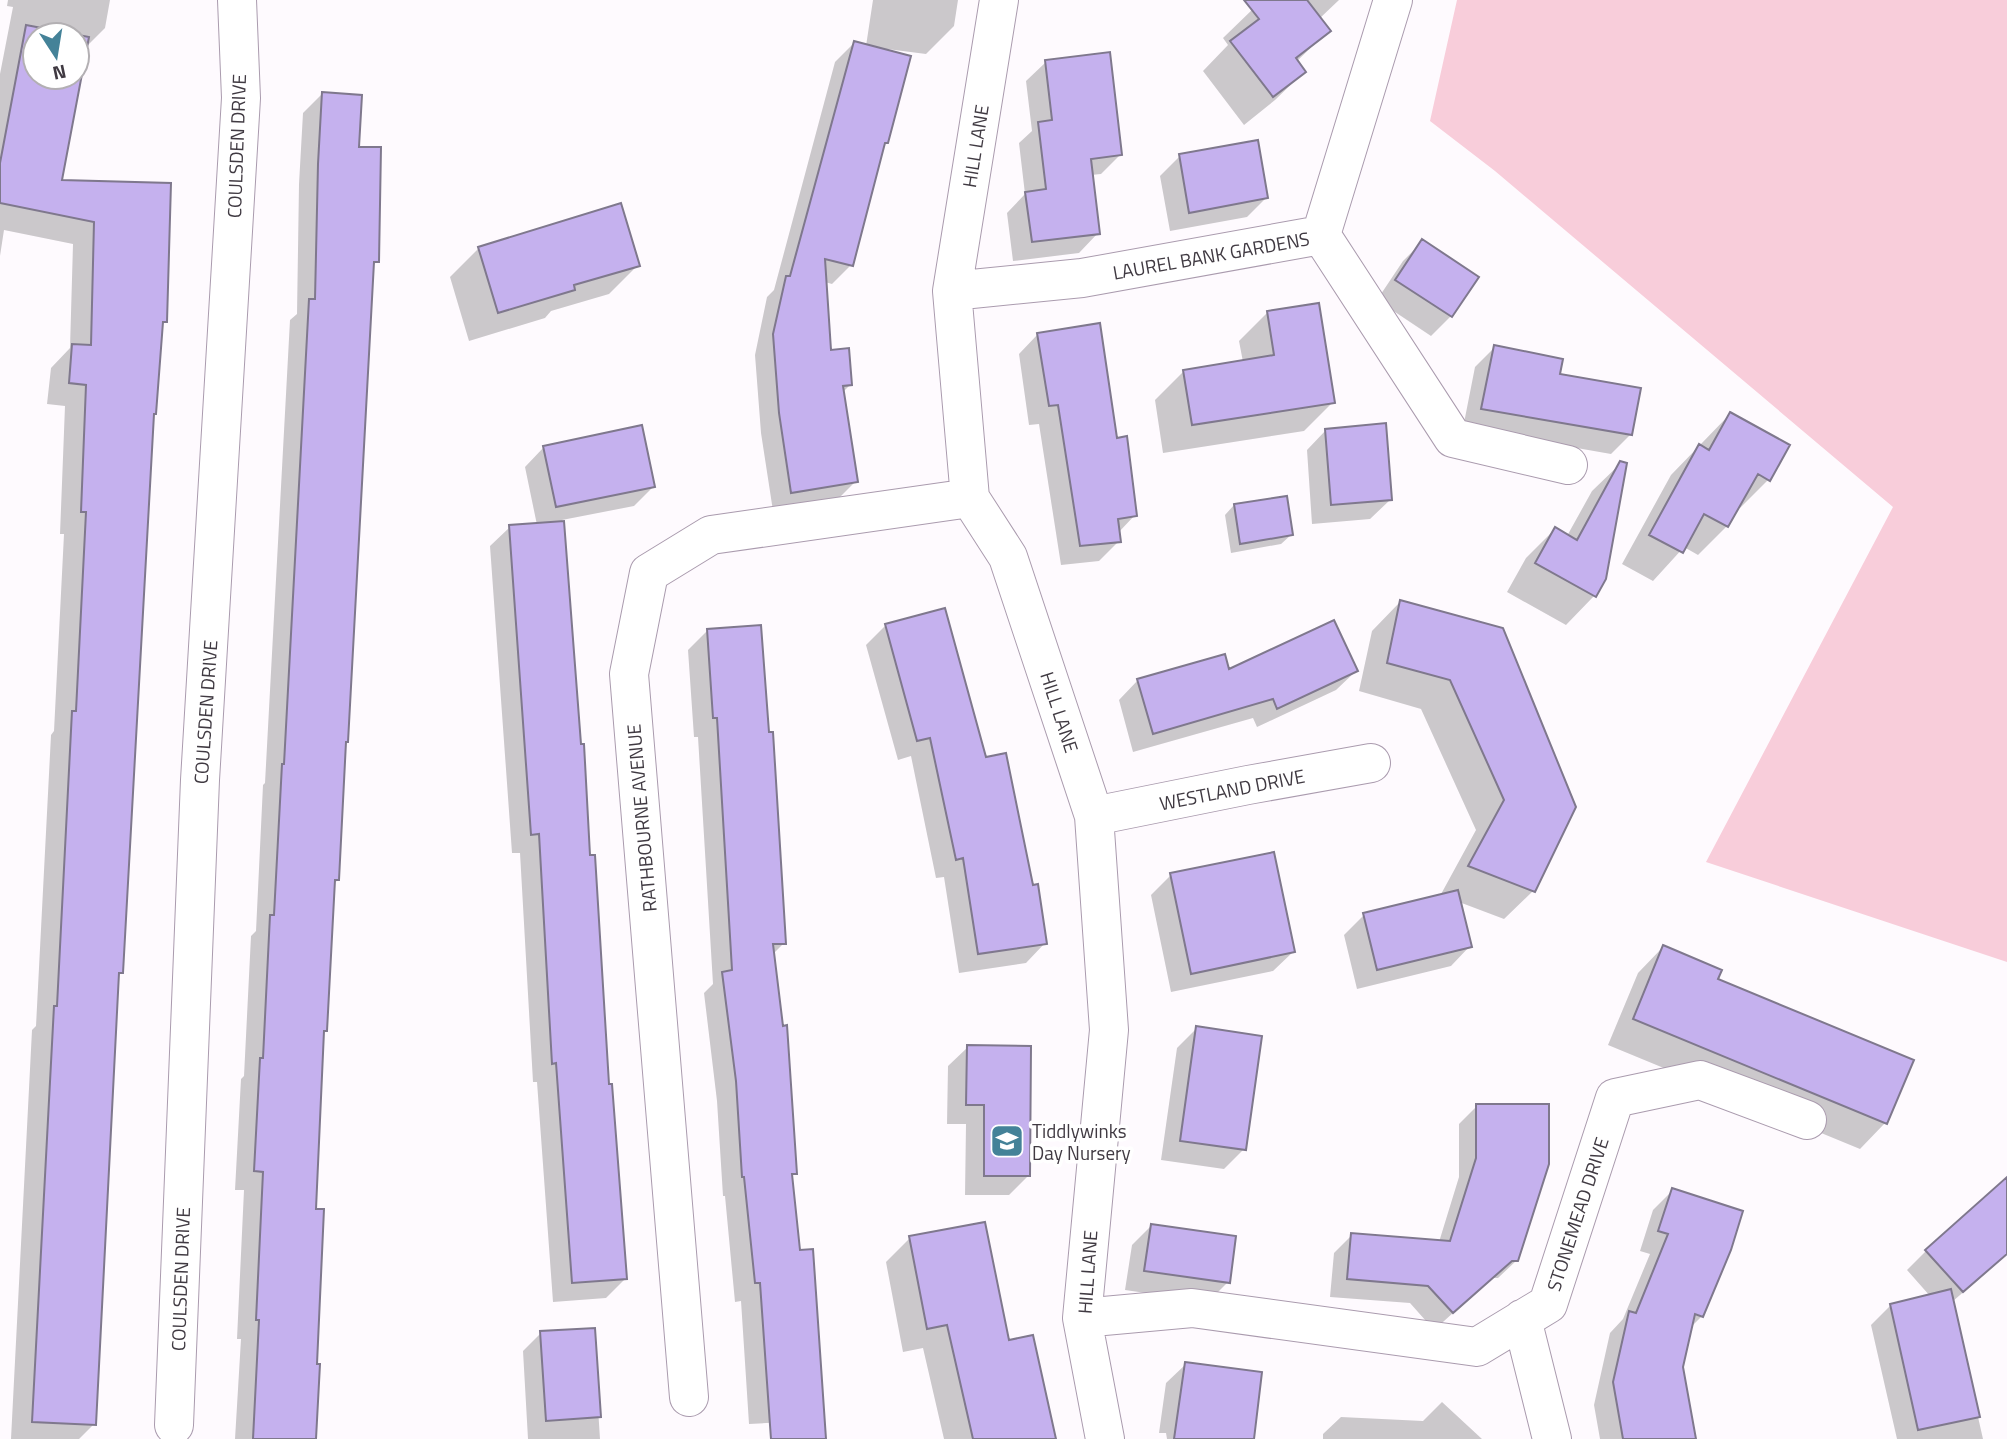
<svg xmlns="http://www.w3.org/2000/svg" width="2007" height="1439" font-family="'Titillium Web',sans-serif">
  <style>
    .park { fill: #f8cdda }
    .shadow { fill: #0003; fill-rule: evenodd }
    .building { fill: #c5b1ee; stroke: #7f788d; stroke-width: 2; fill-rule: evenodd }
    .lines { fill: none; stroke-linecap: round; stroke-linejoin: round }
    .street-casing { stroke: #aa9bae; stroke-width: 40 }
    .street { stroke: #fff; stroke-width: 38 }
    .labels { text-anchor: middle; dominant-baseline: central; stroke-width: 7; stroke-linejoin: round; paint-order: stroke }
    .street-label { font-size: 19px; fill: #403a42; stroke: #fff }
    .poi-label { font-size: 19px; fill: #403a42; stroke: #fff; text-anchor: start }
  </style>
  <rect width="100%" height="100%" fill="#fefafe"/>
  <path class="park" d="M1457,0H2007V962L1706,862L1893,507L1495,171L1430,121Z"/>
  <path class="shadow" d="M8,0H110L105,28L86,47L60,182L169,184L166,321L160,326L152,416L121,972L117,977L94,1424L79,1439H11L32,1030L36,1026L51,735L54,731L64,534H60L65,406L47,404L51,368L70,348L73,244L4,230L0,256V74L13,7L7,6ZM35,35H77V77H35Z
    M873,0H958L954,26L926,54L887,49L886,142L882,147L851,265L832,284L825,282L830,352L851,384L843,392L856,481L837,500L773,511L761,433L755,355L767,297L774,290L835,62L854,43L866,46Z
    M1252,0H1339L1319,19L1328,31L1296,62L1304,72L1275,100L1244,125L1203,71L1228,45L1223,38L1256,6Z
    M1046,62L1121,154L1101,174L1091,175L1098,233L1079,253L1013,261L1007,213L1025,194L1019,143L1032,131L1026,81Z
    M322,94L357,149L377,261L372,267L338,880L333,884L326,1030L323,1033L314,1211V1439H235L241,1339H237L244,1190H235L241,1079L244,1076L251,936L256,931L263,785L265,783L290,320L297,314L299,184L303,113Z
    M1180,156L1266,198L1247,217L1170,231L1160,176Z
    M1422,242L1476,278L1451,316L1431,336L1377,300L1403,261Z
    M479,248L638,265L609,294L551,311L545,318L469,341L450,277Z
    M1268,312L1333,402L1304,431L1163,453L1155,400L1184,371L1243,362L1239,341Z
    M1038,334L1115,440L1135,515L1118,533L1119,541L1099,561L1061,565L1039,424L1029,425L1019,354Z
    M1495,347L1558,376L1631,434L1611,454L1463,428L1475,367Z
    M1730,414L1769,479L1740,508L1738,507L1727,526L1698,555L1684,547L1653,581L1622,564L1671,475Z
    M1326,430L1390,500L1370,519L1312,524L1307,450Z
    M544,447L654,486L634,506L562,520L607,1086L625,1279L606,1298L553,1302L537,1082H533L520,853H512L490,546L510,527L537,525L525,467Z
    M1621,463L1594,596L1566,625L1507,592L1526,558L1555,529L1567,536L1592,491Z
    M1234,505L1291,535L1281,544L1231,553L1225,515Z
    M1400,602L1574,807L1533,891L1504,919L1459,902L1470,946L1451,966L1357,989L1344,935L1364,915L1440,896L1476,830L1421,709L1359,691L1372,631Z
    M886,625L1045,943L1026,963L959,973L944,877L936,878L911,756L898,760L866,645Z
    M707,631L784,943L773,954L795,1173L791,1177L802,1421L749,1424L741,1301L735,1302L725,1196H723L717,1101L704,993L713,984L698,737H694L688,650Z
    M1228,671H1356L1336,690L1257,727L1253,718L1133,752L1119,700L1138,680Z
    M1171,875L1293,952L1273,971L1171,992L1151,895Z
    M1663,947L1716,980L1911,1061L1885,1123L1860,1149L1608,1045L1638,973Z
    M1197,1028L1244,1149L1224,1169L1161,1160L1177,1048Z
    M968,1047L1028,1176L1009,1195H965L966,1124H947L948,1066Z
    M1477,1106L1517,1260L1498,1278H1492L1434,1330L1410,1303L1330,1297L1334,1253L1352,1235L1439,1242L1459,1177V1124Z
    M1673,1190L1702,1316L1690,1328L1681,1367L1694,1439H1600L1594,1405L1610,1333L1623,1319L1650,1254L1640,1251L1653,1210Z
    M2007,1200V1254L1952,1302L1983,1439H1897L1871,1325L1891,1305L1930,1296L1907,1270L1926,1251Z
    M1152,1225L1228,1282L1208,1302L1125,1290L1132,1245Z
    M910,1238L1007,1342L1051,1439H944L923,1348L903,1352L886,1262Z
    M593,1330L600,1439H528L523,1351L541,1333Z
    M1186,1364L1253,1433L1255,1439H1167L1166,1433H1159L1166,1383Z
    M1442,1402L1482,1439H1323V1434L1341,1417L1423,1421Z"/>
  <path class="building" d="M1244,0H1307L1331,31L1296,58L1306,72L1273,97L1230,41L1259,19Z
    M26,25L89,37L62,180L171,183L167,322H163L156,414H154L123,973H119L96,1425L32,1422L54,1006H57L72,711H76L86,512H81L86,385L69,383L72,344L91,345L94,222L0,203V163ZM35,35H77V77H35Z
    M854,41L911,56L888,143H885L853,266L825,259L831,350L849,348L852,385L843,386L858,482L791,493L779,413L773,334L786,276H790Z
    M1110,52L1122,155L1091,159L1100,234L1032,242L1025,192L1046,189L1038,122L1052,120L1045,60Z
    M322,92L362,95L359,147H381L379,262H374L348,742H346L339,880H335L327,1031H324L316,1209H324L317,1364H320L316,1439H253L259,1320H256L263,1172L254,1171L260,1058H263L270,915H274L282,764H284L309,299H315L318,164Z
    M1258,140L1268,198L1189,213L1179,154Z
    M621,203L640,266L574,285L575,290L498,313L478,247Z
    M1422,239L1479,277L1452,317L1395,280Z
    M1319,303L1335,403L1192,425L1183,370L1274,355L1267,311Z
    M1100,323L1117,438L1127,436L1137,516L1118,519L1121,542L1080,546L1058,405L1049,406L1037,333Z
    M1494,345L1563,359L1560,374L1641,388L1632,435L1481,409Z
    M1730,412L1790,445L1770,481L1758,474L1728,527L1704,514L1683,553L1649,535L1699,444L1709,450Z
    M1386,423L1392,500L1331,505L1325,429Z
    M642,425L655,487L556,507L543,446Z
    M1620,461L1627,463L1606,579L1596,597L1535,563L1555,527L1577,540Z
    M1287,496L1293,535L1240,544L1234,504Z
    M564,521L581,744H584L590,855H595L609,1084H612L627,1279L572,1283L556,1063L552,1064L539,834L531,835L509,525Z
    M1400,600L1503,628L1576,807L1535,892L1468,866L1504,800L1450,680L1387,663Z
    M945,608L986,757L1006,753L1033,885L1038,884L1047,944L978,954L963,858L956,860L930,738L917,741L885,624Z
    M1334,620L1358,671L1277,709L1273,699L1153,734L1137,679L1225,654L1229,669Z
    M761,625L769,732H773L786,944H773L783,1026L787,1025L797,1174H792L800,1250L813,1249L826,1439H771L760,1283H755L744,1177H742L736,1081L722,972L732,970L717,718H713L707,629Z
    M1274,852L1295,952L1191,974L1170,873Z
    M1458,890L1472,947L1377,970L1363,913Z
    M1663,945L1722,970L1718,979L1914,1060L1887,1124L1633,1019Z
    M1196,1026L1262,1036L1246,1150L1180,1141Z
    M967,1045L1031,1046L1030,1176H984V1105H966Z
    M1476,1104H1549V1164L1518,1261H1512L1453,1313L1428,1286L1347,1279L1351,1233L1450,1241L1476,1158Z
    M2007,1177V1254L1963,1292L1925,1250Z
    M1672,1188L1743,1211L1731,1250L1703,1317L1695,1314L1683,1367L1696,1439H1623L1613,1382L1629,1311L1636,1313L1668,1234L1658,1231Z
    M985,1222L1009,1340L1033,1335L1056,1439H973L947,1325L927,1329L909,1236Z
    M1151,1224L1236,1236L1230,1283L1144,1271Z
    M1951,1289L1980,1417L1918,1430L1890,1304Z
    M595,1328L601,1417L546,1421L540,1331Z
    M1185,1362L1262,1372L1254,1439H1174Z"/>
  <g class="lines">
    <defs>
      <path id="street" d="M999,0L952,291L970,498L1008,557L1094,816L1109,1030L1082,1318L1105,1439
        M1321,235L1393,0
        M952,291L1082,278L1321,235L1453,438L1568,465
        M1094,816L1248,785L1371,763
        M1082,1318L1192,1308L1477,1347L1548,1304L1615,1098L1700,1080L1807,1120
        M1522,1319L1552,1439
        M689,1397L629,674L649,573L711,535L970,498
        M174,1425L200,780L241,98L237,0"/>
    </defs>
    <use href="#street" class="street-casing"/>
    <use href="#street" class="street"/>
  </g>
  <defs>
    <symbol id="school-square" viewBox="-11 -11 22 22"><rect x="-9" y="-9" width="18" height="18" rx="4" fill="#448298" stroke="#fff"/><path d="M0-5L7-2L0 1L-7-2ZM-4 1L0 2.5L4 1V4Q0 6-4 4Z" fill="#fff"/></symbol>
  </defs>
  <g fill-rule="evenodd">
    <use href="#school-square" x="988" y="1122" width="38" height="38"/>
  </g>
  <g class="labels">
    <g class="street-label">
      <text transform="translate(236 146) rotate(-88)">COULSDEN DRIVE</text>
      <text transform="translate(975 146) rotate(-81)">HILL LANE</text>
      <text transform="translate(1211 255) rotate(-10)">LAUREL BANK GARDENS</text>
      <text transform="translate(205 712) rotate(-86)">COULSDEN DRIVE</text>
      <text transform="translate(1060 712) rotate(72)">HILL LANE</text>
      <text transform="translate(1232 789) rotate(-11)">WESTLAND DRIVE</text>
      <text transform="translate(641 818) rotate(-95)">RATHBOURNE AVENUE</text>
      <text transform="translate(1577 1214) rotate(-72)">STONEMEAD DRIVE</text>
      <text transform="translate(1087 1272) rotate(-86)">HILL LANE</text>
      <text transform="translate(180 1279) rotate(-88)">COULSDEN DRIVE</text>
    </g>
    <g class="poi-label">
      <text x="1032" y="1130">Tiddlywinks<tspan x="1032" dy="22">Day Nursery</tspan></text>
    </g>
  </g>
  <g transform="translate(56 56) rotate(168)"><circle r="33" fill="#ffffff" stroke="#b3b0b3" stroke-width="2"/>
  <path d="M0-5L12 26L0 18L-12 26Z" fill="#448298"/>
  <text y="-10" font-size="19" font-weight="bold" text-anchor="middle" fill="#403a42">N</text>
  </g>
</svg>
